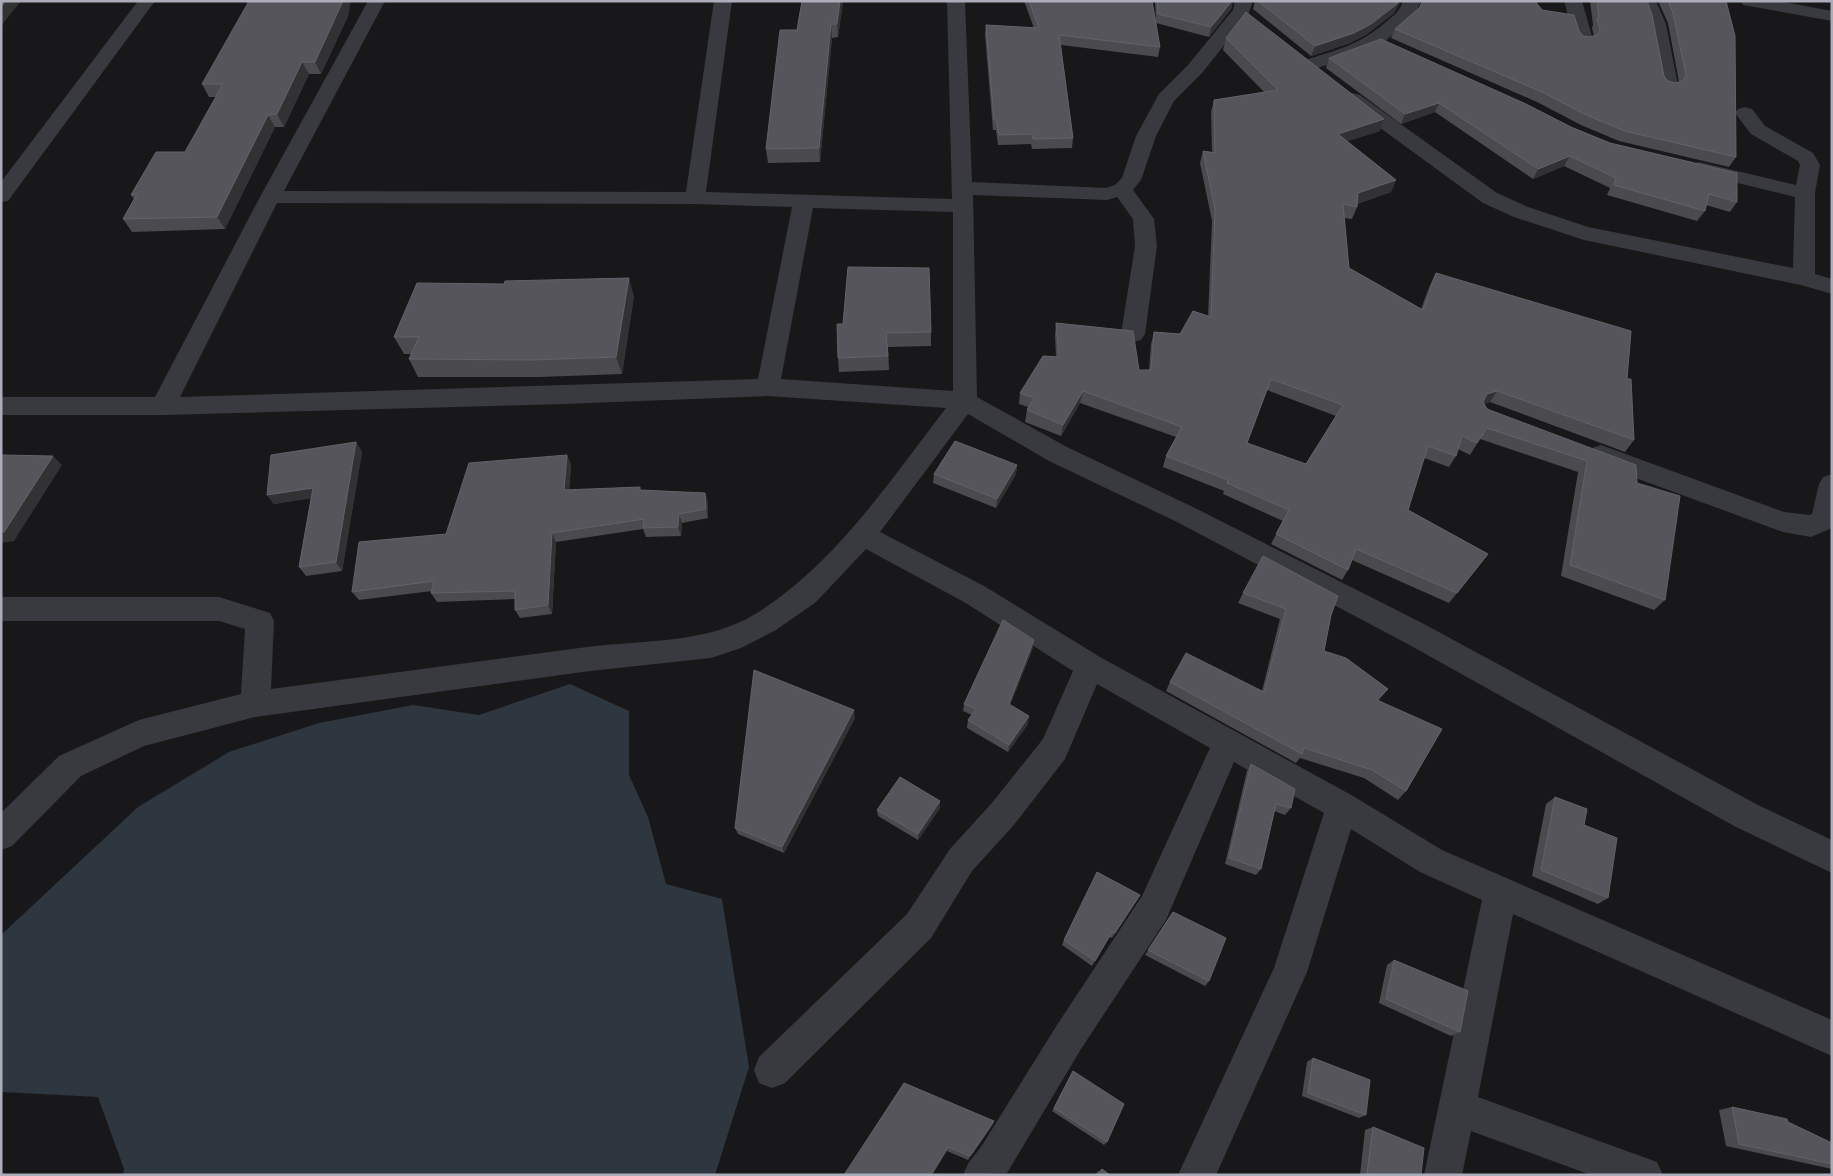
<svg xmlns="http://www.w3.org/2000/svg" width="1833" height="1176" font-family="Roboto,sans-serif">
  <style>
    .water { fill: #2e363f }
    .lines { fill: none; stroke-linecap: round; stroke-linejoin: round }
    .minor { fill: #393a3f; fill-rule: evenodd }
    .wall { fill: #4a4a4f; fill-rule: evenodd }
    .shaded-wall { fill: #323235 }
    .building { fill: #55555b; stroke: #62636a; fill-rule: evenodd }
  </style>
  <rect width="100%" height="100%" fill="#18181a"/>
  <path class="water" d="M570,684L629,711V775L648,817L666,884L722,899L749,1067L715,1175H123L124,1169L98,1097L1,1092V935L138,807L229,752L319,723L413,705L479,715Z"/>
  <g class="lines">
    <path class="minor" d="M138,1H155L8,201L1,202V182Z
      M368,1H385L284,191L686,192L714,1H732L706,192L952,199L947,1H965L972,182L1106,188L1115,185L1122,178L1136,136L1159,94L1188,65L1233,10L1235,1H1253L1248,15L1202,73L1174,101L1156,136L1141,180L1133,190L1154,219L1157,246L1145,334L1141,340L1133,342L1125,340L1121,334L1135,246L1133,219L1117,197L1107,200L973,195L977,397L1067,447L1195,508L1424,624L1758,805L1832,840V873L1736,827L1404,642L1177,522L1049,461L968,414L880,532L984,586L1100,657L1353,796L1442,850L1832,1020V1056L1513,914L1478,1097L1657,1162L1663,1175H1591L1471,1131L1462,1175H1424L1482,900L1420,872L1351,829L1307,972L1216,1175H1178L1274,968L1324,813L1234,762L1166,920L1081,1049L1007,1173L963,1175L969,1162L981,1147L1057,1025L1142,896L1210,748L1097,684L1065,759L1013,826L972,871L931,938L785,1083L772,1088L759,1083L754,1070L759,1057L907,914L950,849L991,804L1043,739L1073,671L964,602L866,549L816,602L776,630L741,648L711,658L590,671L255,717L144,746L81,776L12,846L1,850V813L59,756L139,720L241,694L245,629L219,621H1V597H219L270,613L274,621L271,689C376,675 481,661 587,647C643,640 708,644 757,613C836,563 889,482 946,408L768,396L564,404L163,415H1V397H155L260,197ZM277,203L695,204L792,207L758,379L180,397ZM813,208L953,212V391L781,379Z
      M1403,1H1421L1415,15L1382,44L1367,52L1314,69L1308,71L1302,69L1299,65L1302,61C1336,50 1358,46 1386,22C1394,15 1400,11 1403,1Z
      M1564,1H1582L1593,40L1590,44L1584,45L1578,44L1575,40Z
      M1638,1H1656L1666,24L1678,85L1676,89L1669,91L1662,89L1660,85L1648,24Z
      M1741,1H1779L1832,11V21L1749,6L1743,5Z
      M1353,93L1360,95L1497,193L1528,207L1588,227L1793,268L1795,197L1692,172L1689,168L1692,164L1699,162L1796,185L1800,165L1798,161L1751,134L1735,113L1738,109L1745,107L1752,109L1765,126L1813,153L1820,165L1815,193V274L1832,279V294L1801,285L1584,240L1514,217L1483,203L1346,103L1344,99L1346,95Z
      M1601,445L1784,512L1809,515L1812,514L1819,484L1823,477L1832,474V528L1811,537L1783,532L1592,462L1588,455L1592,448Z"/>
  </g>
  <path class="wall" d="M802,1H843L838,37L832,38L820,162L768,163L766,149L797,30Z
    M1024,1H1152L1156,23L1155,1H1233L1231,9L1209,37L1156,23L1160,47L1158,57L1061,45L1073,138L1072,148L1032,149L1031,144L998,145L996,130H993L985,35L986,25L1034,28Z
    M1255,1H1401L1393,14L1367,34L1350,43L1311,56L1253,9Z
    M1590,1H1647L1664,76L1668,81L1675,83L1679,82L1668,23L1658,1H1726L1736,157L1729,167L1619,141L1581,125L1537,102L1391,38L1395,29L1420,7L1542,10L1579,31L1583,36L1589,37L1594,36L1592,28L1593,25Z
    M348,16L321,74H309L284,127H275L225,229L132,232L123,219L134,199L131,195L185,152L216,97H209L202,84Z
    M1226,38L1380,131L1347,141L1396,180L1391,192L1357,204V207L1352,219L1344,218L1349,268L1421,309L1430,285L1436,273L1627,379L1634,440L1625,452L1490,402L1484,404L1487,409L1637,483L1665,600L1654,610L1561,576L1578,472L1480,439L1470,455L1458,449L1456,456L1449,467L1424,458L1408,510L1488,554L1449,603L1352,560L1348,570L1342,580L1271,544L1283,521L1223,494L1224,491L1163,467L1166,456L1176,437L1080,403L1061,436L1025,422L1027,410L1028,407L1019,404L1020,393L1056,357L1055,335L1056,323L1139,370H1149L1151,344L1154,332L1180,334L1208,316L1212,221L1200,163L1203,151L1212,152L1211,112L1214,100L1264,92L1223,50ZM1267,390L1336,416L1306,464L1247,443Z
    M1329,58L1571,127L1737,202L1730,212L1706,205L1705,211L1697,221L1607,195L1610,188L1564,166L1533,179L1435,112L1401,124L1326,68Z
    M634,296L622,374L539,377H418L409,359L411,354H404L394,337Z
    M843,324L931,332V346L888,347L889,370L839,372L838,358Z
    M356,442L362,452L342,571L306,576L299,567L311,498L274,504L267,495Z
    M567,455L571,465L569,490H641L705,493L708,502V518L682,523L681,536L646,537L643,529L556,542L552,614L520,618L515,610V599L437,602L431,593L432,591L359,600L352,592L446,534Z
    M1017,465L1016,474L996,508L933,483L934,474Z
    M1243,593L1331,615L1324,651L1388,689L1378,701L1406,791L1398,800L1364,778L1300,758L1296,763L1166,691L1170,682L1262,691L1280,619L1238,603Z
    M1033,648L1010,705L1028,724L1008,752L967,728L968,720L972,715L963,711L964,704Z
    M855,718L784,853L738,834L735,828Z
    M1251,764L1291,808L1285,815L1274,811L1261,869L1256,875L1225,864L1247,771Z
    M1555,797L1584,825L1608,898L1598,904L1532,876L1546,804Z
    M940,808L918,840L878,816L877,810Z
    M1140,895L1112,938L1109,937L1092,966L1062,945L1064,940Z
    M1173,912L1209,981L1205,986L1145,955Z
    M1394,960L1460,1032L1451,1036L1379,1003L1387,965Z
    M1313,1058L1366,1115L1359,1118L1302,1096L1307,1062Z
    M1073,1071L1107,1142L1104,1145L1052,1111Z
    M1732,1107L1832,1143V1169L1726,1146L1719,1110Z
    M994,1121L992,1126L968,1160L947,1151L932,1175H844Z
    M1373,1127L1421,1175H1360L1365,1130Z
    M1102,1169L1110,1175H1096L1097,1172Z"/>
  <path class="shaded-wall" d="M6,1H21L1,26V7Z
    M343,1H351L348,16L321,74L315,62Z
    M840,1H843L838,37L837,24Z
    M1232,1H1233L1231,9L1209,37L1211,27Z
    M1398,1H1401L1393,14L1367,34L1350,43L1311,56L1315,46Z
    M831,24L832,38L820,162L819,148Z
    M302,62L309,74L284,127L277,114Z
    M1439,103L1435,112L1401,124L1405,114Z
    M268,115L275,127L225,229L217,217Z
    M1384,119L1380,131L1333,146L1338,134Z
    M1570,156L1564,166L1533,179L1538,169Z
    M1396,180L1391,192L1353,205L1358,193Z
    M629,278L634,296L622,374L616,357Z
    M1083,391L1080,403L1061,436L1063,425Z
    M1497,391L1490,402L1479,405L1487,394Z
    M356,442L362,452L342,571L336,562Z
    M567,455L571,465L568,499L564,490Z
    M53,456L62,465L14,541L1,543V532Z
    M1017,465L1016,474L996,508L997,499Z
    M313,488L320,497L274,504L267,495Z
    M705,493L708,502V518L706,509Z
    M679,514L682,523L681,536L678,527Z
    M552,533L556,542L552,614L548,605Z
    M1034,640L1033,648L1007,712L1009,704Z
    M1388,689L1380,699L1370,709L1377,700Z
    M854,710L855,718L784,853L782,847Z
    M1029,716L1028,724L1008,752L1009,745Z
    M940,801V808L918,840V834Z
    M994,1121L992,1126L968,1160L970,1156Z
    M948,1147L947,1151L932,1175H931Z"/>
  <path class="building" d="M1,1H6L1,7Z
    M249,1H343L315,62H302L277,114L268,115L217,217L123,219L137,194L131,195L156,152H185L223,84H202Z
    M802,1H840L837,24H831L819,148L766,149L780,30H797Z
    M1029,1H1152L1160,47L1059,35L1073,138L1033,139L1032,134L999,135L996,120H994L986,25L1039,28Z
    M1157,1H1232L1211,27L1158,14Z
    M1258,1H1398L1397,4L1371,24L1354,33L1315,46Z
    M1422,1H1535L1542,10L1574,15L1579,31L1583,36L1589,37L1597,35L1600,30L1597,18H1599L1597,1H1647L1652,15L1664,76L1668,81L1675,83L1683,81L1686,75L1673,13L1668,1H1726L1735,36L1736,157L1625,131L1586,115L1542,92L1395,29L1420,7Z
    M1246,12L1384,119L1338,134L1396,180L1358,193L1357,207L1343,204L1349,268L1423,310L1436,273L1631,331L1627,379H1631L1634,440L1497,391L1487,394L1483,402L1487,409L1636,465L1637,483L1680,496L1665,600L1570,565L1587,461L1487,428L1477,443L1462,436L1456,456L1428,446L1408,510L1488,554L1457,593L1356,549L1348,570L1276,534L1289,510L1227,483L1228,480L1166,456L1182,427L1083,391L1063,425L1027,410L1034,398L1020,393L1043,356L1059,357L1056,323L1133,331L1139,370H1151L1154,332L1180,334L1193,311L1211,317L1215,209L1203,151L1215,153L1214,100L1278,90L1226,38ZM1271,379L1343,405L1306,464L1247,443Z
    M1381,39L1526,104L1571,127L1610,143L1737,173V202L1709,194L1705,211L1614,185L1616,178L1570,156L1538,169L1439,103L1405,114L1329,58Z
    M848,267L929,268L931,332L886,333L888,356L838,358L837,324H843Z
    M629,278L616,357L532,360L409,359L419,337H394L417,283L504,284L505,281Z
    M955,441L1017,465L997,499L934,474Z
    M356,442L336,562L299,567L313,488L267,495L271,455Z
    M1,455L53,456L4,532H1Z
    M567,455L564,490L640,487V490L705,493L706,509L679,514L678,527L643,528L644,519L552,533L548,605L515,610V591L431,593L434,581L352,592L359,542L446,534L469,463Z
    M1263,556L1338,596L1331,615L1324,651L1346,658L1388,689L1377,700L1442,729L1406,791L1372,770L1304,748L1302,754L1170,682L1186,653L1264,692L1286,609L1243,593Z
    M1003,620L1034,640L1009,704L1029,716L1009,745L968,720L976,709L964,704Z
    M754,670L854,710L782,847L735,828Z
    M1251,764L1295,789L1291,808L1276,804L1261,869L1229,858Z
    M900,777L940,801L918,834L877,810Z
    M1555,797L1587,809L1584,825L1617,838L1608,898L1541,870Z
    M1097,872L1140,895L1115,933L1112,932L1095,961L1064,940Z
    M1173,912L1226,938L1209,981L1148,950Z
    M1394,960L1468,991L1460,1032L1386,999Z
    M1313,1058L1370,1080L1366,1115L1308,1093Z
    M1073,1071L1124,1104L1107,1142L1054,1108Z
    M904,1083L994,1121L970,1156L948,1147L931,1175H844Z
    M1732,1107L1787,1119L1788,1122L1832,1143V1164L1739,1144Z
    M1373,1127L1424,1148L1421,1175H1372L1367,1173Z
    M1102,1169L1110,1175H1099Z"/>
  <rect width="1833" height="1176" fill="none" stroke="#abaeba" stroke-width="5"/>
</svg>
